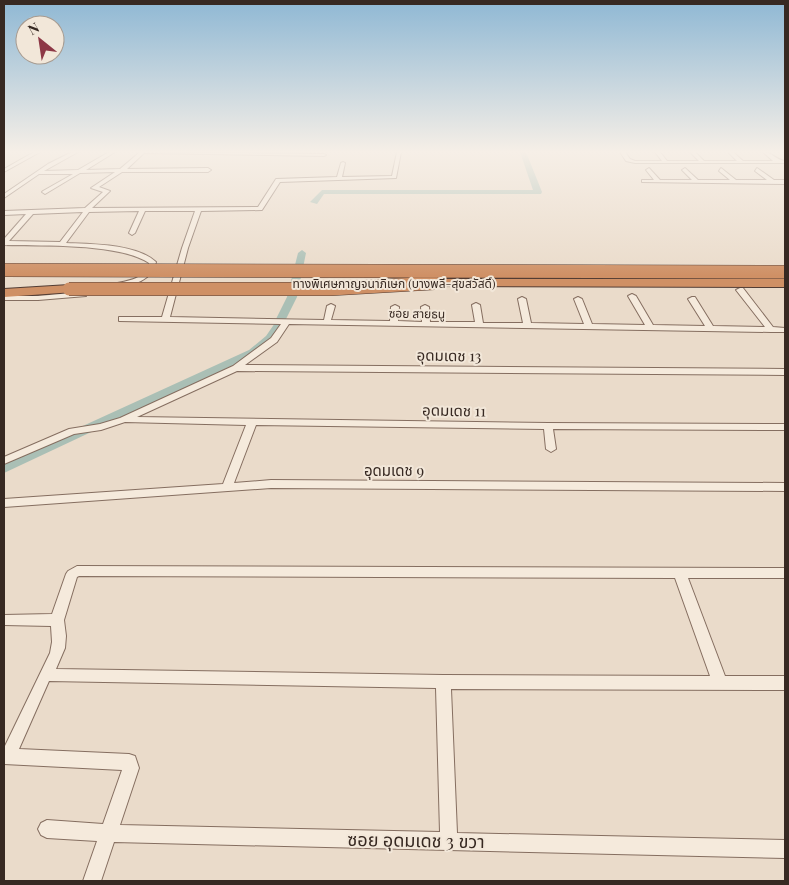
<svg xmlns="http://www.w3.org/2000/svg" width="789" height="885" font-family="'Playfair Display','Noto Sans Thai',serif">
  <style>
    .lines { fill: none; stroke-linecap: round; stroke-linejoin: round }
    .canal { fill: #aabfb5; fill-rule: evenodd }
    .street-casing { stroke: #856e60; stroke-width: 2 }
    .highway-casing { stroke: #533d34; stroke-width: 2 }
    .street { fill: #f5eadc; fill-rule: evenodd }
    .highway { fill: #cf9065; fill-rule: evenodd }
    .highway-bridge-casing { stroke: #533d34; stroke-width: 14; stroke-linecap: butt }
    .highway-bridge { stroke: #cf9065; stroke-width: 13 }
    .labels { text-anchor: middle; dominant-baseline: central; stroke-width: 4; stroke-linejoin: round; paint-order: stroke }
    .far-street-label { font-size: 12px; fill: #372922; stroke: #f2e7d9 }
    .street-label { font-size: 15px; fill: #372922; stroke: #f2e7d9 }
    .near-street-label { font-size: 18px; fill: #372922; stroke: #f2e7d9 }
  </style>
  <rect width="100%" height="100%" fill="#eadbca"/>
  <g class="lines">
    <path class="canal" d="M520,152H526L542,192L541,194H324L317,204L310,202L322,190H533Z
      M302,250L306,253L297,297L285,321H277L276,319L287,297L298,253Z
      M279,322L284,325L274,340L257,354L4,473V462L249,350L266,336L275,323Z"/>
    <defs>
      <path id="street" d="M34,152H40L4,172V169Z
        M72,152H78L44,171L78,170L109,152H115L86,170L120,169L140,152L324,154L326,155L324,156L144,153L127,169L208,168L211,170L208,172H122L99,187L110,191L92,208L258,207L276,179L337,177L341,163L343,162L345,163L342,177L392,176L397,152H401L396,178L280,182L262,210L201,211L188,248L170,317L324,320L327,306L331,304L335,306L331,320L390,321L391,307L395,305L399,307L398,321L422,322L421,307L425,305L429,307L430,322H475L472,305L476,303L480,305L483,323H523L518,299L522,297L526,299L531,323L584,324L574,299L578,297L582,299L592,324L645,325L628,296L632,294L636,296L653,325L705,326L688,299L692,297H695L713,326L765,327L736,290L740,288H743L773,327L785,328V332H771L289,324L277,342L245,365L785,369V375L237,371L137,417L548,423L785,424V430L553,429L556,449L551,452L546,449L544,429L256,425L234,483L271,480L785,483V491L271,488L4,507V499L223,484L246,425L125,422L101,430L74,434L4,464V457L69,429L100,424L120,418L233,366L271,338L281,324L119,321V317H162L182,248L195,211H145L135,233L132,235L129,233L139,211L89,212L66,243C92,244 137,244 156,262C152,281 133,285 116,288H113V284C127,281 146,279 149,263C119,243 41,246 4,245V239L26,214L4,215V211L85,208L103,192L91,188L115,172L80,173L45,194L42,192L43,191L73,174H39L4,198V194L48,164ZM83,212L60,242L9,241L33,214Z
        M620,152H625L630,159L635,161H662L655,152H660L667,161H699L690,152H695L704,161H737L728,152H733L743,161H773L763,152C772,152 776,160 785,161V163H635L626,161Z
        M649,168L660,180H692L682,170L685,168L698,180H730L719,171L721,168L736,180H767L755,171L757,168L774,180H785V184L642,182V180H654L646,170Z
        M83,292L87,294L86,296L38,300H4V296H38Z
        M77,566L785,568V578H688L725,676H785V690L451,689L457,833L785,840V858L114,842L101,881H83L97,841L47,838L41,835L38,829L41,823L47,820L103,824L122,770L4,764V748L50,653L52,642L51,626L4,625V615L52,614L66,574L68,571ZM79,576L675,578L710,676L443,675L56,669L65,648L66,636L64,620L77,577ZM49,681L436,688L440,832L120,825L139,768L135,756L129,754L19,749Z"/>
      <path id="highway" d="M434,279H785V287L429,286L427,283L429,280Z
        M69,285L74,286L76,289L74,292L4,297V289Z"/>
    </defs>
    <use href="#street" class="street-casing"/>
    <use href="#highway" class="highway-casing"/>
    <use href="#street" class="street"/>
    <use href="#highway" class="highway"/>
    <defs>
      <path id="highway-bridge" d="M4,270L785,272
        M69,289H331L434,283"/>
    </defs>
    <use href="#highway-bridge" class="highway-bridge-casing"/>
    <use href="#highway-bridge" class="highway-bridge"/>
  </g>
  <linearGradient id="sky" x2="0" y2="1"><stop stop-color="#8fb8d4"/><stop offset="0.55" stop-color="#f6efe7"/><stop offset="1" stop-color="#f6efe7" stop-opacity="0"/></linearGradient>
  <rect width="789" height="276" fill="url(#sky)"/>
  <g class="labels">
    <g class="far-street-label">
      <text x="394" y="283">ทางพิเศษกาญจนาภิเษก (บางพลี-สุขสวัสดิ์)</text>
      <text transform="translate(417 313) rotate(1)">ซอย สายธนู</text>
    </g>
    <g class="street-label">
      <text transform="translate(449 355) rotate(1)">อุดมเดช 13</text>
      <text transform="translate(454 410) rotate(1)">อุดมเดช 11</text>
      <text x="394" y="470">อุดมเดช 9</text>
    </g>
    <g class="near-street-label">
      <text transform="translate(416 840) rotate(1)">ซอย อุดมเดช 3 ขวา</text>
    </g>
  </g>
  <rect width="789" height="885" fill="none" stroke="#372922" stroke-width="10"/>
  <g transform="translate(40 40) rotate(330)"><circle r="24" fill="#f2e7d9" stroke="#a79b90"/>
  <path d="M0-4L9 19L0 12L-9 19Z" fill="#8d3745"/>
  <text y="-8" font-size="14" font-weight="bold" text-anchor="middle" fill="#372922">N</text>
  </g>
</svg>
